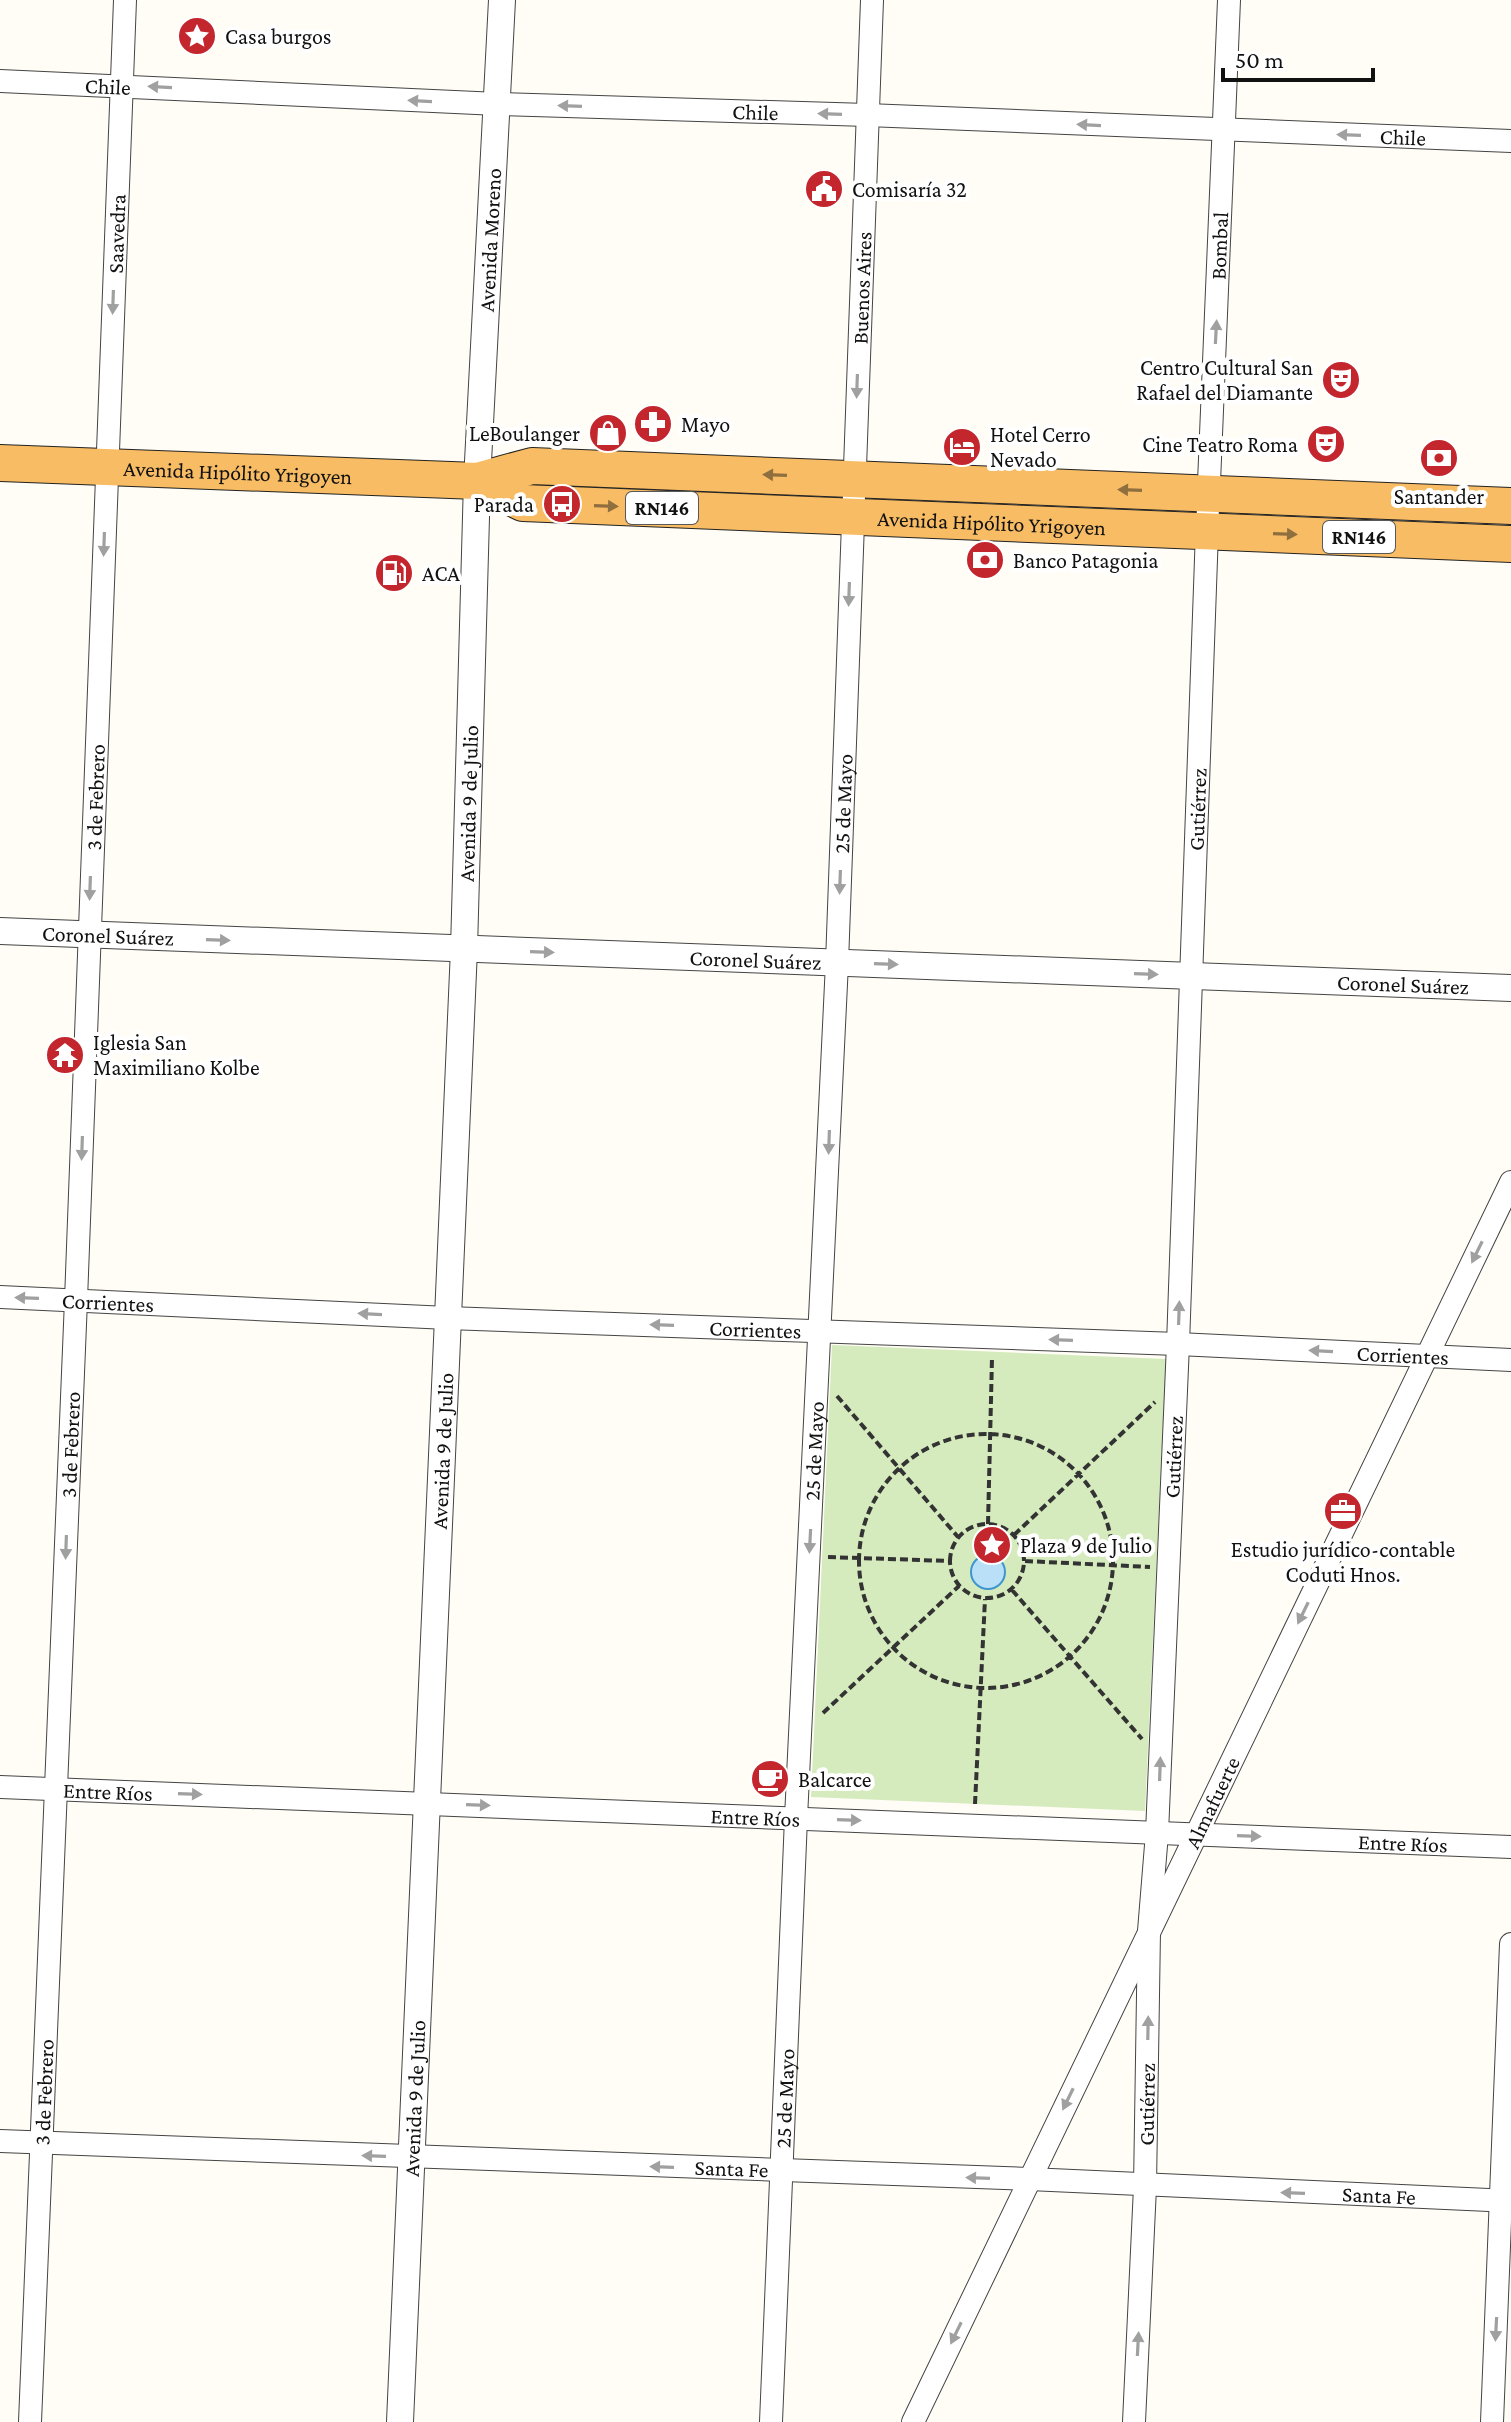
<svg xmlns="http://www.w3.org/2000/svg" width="1511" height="2422" font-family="'Crimson Pro',serif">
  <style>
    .green { fill: #d5ebbd }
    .water { fill: #b9e0f7; stroke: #3f96cf; stroke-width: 2 }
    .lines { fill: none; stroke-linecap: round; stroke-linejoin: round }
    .minor-casing { stroke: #444; stroke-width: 24 }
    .tertiary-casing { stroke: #444; stroke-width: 28 }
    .trunk-casing { stroke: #222; stroke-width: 38 }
    .path { stroke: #333; stroke-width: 4; stroke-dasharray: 8 4; stroke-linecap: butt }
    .minor { stroke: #fff; stroke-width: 22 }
    .tertiary { stroke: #fff; stroke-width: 26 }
    .trunk { stroke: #f7bc64; stroke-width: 36 }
    .oneway { fill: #a0a0a0 }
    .oneway2 { fill: #906f3f }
    .labels { text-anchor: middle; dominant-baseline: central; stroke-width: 8; stroke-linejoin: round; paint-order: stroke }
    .shield { fill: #fff; stroke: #585858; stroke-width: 2 }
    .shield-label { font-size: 20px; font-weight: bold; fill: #111 }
    .poi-label { font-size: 22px; fill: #111; stroke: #fff; text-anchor: start }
    .street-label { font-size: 22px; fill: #111; stroke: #fff }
  </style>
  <rect width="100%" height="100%" fill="#fffdf5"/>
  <path class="green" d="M832,1345L1166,1359L1145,1811L811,1797Z"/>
  <path class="water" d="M971 1572a17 17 0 1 1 34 0a17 17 0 1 1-34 0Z"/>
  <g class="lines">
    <defs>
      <g id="minor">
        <path id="s1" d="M0,81L498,104L867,115L1511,141"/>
        <path id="s2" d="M0,1297L448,1318L1178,1344L1511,1360"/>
        <path id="s3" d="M0,1787L1511,1847"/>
        <path id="s4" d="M0,2141L1029,2179L1511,2201"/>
        <path id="s5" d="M30,2422L76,1300L125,0"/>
        <path id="s6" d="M771,2422L796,1818L837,963L872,0"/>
        <path id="s7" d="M913,2422L1511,1182"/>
        <path id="s8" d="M1134,2422L1145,2187L1149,1931L1157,1833L1178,1344L1207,531L1229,0"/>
        <path d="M1492,2422L1511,1944"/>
      </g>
      <g id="tertiary">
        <path id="s9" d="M0,931L1511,988"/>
        <path id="s10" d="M400,2422L464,949L477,481L502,0"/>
      </g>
      <g id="trunk">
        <path id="s11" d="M0,463L477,481L532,466L1511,506"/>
        <path id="s12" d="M477,481L523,503L1511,544"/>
      </g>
    </defs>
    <use href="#minor" class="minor-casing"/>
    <use href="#tertiary" class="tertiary-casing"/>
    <use href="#trunk" class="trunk-casing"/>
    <path class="path" d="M837,1396L958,1537
      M859 1561a127 127 0 1 1 254 0a127 127 0 1 1-254 0Z
      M950 1561a37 37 0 1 1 74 0a37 37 0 1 1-74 0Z
      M988,1524L992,1358
      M1014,1535L1155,1402
      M828,1557L950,1561
      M1025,1561L1150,1567
      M1012,1590L1142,1739
      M823,1713L959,1586
      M975,1804L985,1599"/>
    <use href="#minor" class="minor"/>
    <use href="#tertiary" class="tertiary"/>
    <use href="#trunk" class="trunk"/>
  </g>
  <defs><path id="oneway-solid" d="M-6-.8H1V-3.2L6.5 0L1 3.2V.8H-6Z" transform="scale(2)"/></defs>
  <g class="oneway">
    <use href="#oneway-solid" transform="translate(160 87) rotate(-177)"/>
    <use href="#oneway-solid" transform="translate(420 101) rotate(-177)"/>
    <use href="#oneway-solid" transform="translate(570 106) rotate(-178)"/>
    <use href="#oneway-solid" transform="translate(830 114) rotate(-178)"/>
    <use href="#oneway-solid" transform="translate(1089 125) rotate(-177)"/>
    <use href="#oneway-solid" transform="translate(1349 135) rotate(-178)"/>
    <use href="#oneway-solid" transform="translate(113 302) rotate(92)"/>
    <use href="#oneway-solid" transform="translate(1216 332) rotate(-87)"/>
    <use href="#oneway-solid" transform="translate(857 386) rotate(92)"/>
    <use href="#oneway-solid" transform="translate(104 544) rotate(92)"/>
    <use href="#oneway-solid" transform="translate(849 594) rotate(92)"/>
    <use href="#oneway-solid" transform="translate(840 882) rotate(92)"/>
    <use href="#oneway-solid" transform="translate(90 888) rotate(92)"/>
    <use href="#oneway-solid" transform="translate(218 940) rotate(2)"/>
    <use href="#oneway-solid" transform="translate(542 952) rotate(2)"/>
    <use href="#oneway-solid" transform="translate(886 964) rotate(2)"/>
    <use href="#oneway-solid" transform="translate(1146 974) rotate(2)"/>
    <use href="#oneway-solid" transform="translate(829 1142) rotate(92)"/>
    <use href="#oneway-solid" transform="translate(82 1148) rotate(92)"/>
    <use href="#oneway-solid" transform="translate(1477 1252) rotate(116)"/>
    <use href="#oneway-solid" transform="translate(27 1298) rotate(-178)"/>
    <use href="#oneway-solid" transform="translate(1179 1313) rotate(-88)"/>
    <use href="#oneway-solid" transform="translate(370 1314) rotate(-177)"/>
    <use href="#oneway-solid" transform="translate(662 1325) rotate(-178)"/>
    <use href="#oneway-solid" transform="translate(1061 1340) rotate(-178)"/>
    <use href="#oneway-solid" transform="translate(1321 1351) rotate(-177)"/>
    <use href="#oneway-solid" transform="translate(810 1541) rotate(93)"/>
    <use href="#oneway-solid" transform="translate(66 1547) rotate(92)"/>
    <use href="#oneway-solid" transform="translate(1303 1613) rotate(116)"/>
    <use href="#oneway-solid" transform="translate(1160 1769) rotate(-88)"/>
    <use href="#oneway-solid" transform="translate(190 1794) rotate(2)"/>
    <use href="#oneway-solid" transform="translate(478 1805) rotate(2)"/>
    <use href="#oneway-solid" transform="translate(849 1820) rotate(2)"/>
    <use href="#oneway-solid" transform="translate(1249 1836) rotate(2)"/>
    <use href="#oneway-solid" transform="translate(1148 2028) rotate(-89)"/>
    <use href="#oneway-solid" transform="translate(1068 2099) rotate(116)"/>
    <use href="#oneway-solid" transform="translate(374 2156) rotate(-178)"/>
    <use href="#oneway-solid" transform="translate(662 2167) rotate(-178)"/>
    <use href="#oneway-solid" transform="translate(978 2178) rotate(-178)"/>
    <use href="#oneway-solid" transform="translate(1293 2193) rotate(-178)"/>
    <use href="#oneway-solid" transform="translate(1496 2329) rotate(93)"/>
    <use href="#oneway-solid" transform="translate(956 2333) rotate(116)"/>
    <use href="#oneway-solid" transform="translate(1138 2344) rotate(-87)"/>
  </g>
  <g class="oneway2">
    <use href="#oneway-solid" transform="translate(775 475) rotate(-178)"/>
    <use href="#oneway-solid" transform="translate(1130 490) rotate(-178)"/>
    <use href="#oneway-solid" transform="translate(606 506) rotate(2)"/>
    <use href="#oneway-solid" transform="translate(1285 534) rotate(2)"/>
  </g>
  <defs>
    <symbol id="sight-disc" viewBox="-11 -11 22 22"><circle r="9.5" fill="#c4262e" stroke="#fff"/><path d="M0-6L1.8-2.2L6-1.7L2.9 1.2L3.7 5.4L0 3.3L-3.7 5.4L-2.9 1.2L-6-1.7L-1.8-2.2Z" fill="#fff"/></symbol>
    <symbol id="civic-disc" viewBox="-11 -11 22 22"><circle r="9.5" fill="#c4262e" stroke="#fff"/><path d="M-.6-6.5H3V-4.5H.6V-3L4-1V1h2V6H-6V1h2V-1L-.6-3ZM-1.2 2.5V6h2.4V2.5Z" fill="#fff"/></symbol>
    <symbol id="theatre-disc" viewBox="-11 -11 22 22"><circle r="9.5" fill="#c4262e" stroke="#fff"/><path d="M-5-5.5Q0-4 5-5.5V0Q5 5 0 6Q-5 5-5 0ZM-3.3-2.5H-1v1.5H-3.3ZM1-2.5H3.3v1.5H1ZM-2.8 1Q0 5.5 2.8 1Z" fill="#fff"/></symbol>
    <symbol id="pharmacy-disc" viewBox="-11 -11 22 22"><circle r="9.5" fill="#c4262e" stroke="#fff"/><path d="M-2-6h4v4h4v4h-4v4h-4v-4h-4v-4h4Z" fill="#fff"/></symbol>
    <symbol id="shop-disc" viewBox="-11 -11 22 22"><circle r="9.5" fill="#c4262e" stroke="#fff"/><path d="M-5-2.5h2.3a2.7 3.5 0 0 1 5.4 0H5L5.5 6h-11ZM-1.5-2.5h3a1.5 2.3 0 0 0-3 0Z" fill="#fff"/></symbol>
    <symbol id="hotel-disc" viewBox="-11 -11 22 22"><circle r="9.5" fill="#c4262e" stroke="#fff"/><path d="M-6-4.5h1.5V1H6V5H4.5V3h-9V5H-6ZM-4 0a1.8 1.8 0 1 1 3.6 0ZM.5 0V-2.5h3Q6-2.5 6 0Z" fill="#fff"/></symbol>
    <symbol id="bank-disc" viewBox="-11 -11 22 22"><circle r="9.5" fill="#c4262e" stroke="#fff"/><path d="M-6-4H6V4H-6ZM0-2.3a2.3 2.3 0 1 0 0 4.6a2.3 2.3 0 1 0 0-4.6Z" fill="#fff"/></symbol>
    <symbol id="bus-disc" viewBox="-11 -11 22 22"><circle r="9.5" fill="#c4262e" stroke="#fff"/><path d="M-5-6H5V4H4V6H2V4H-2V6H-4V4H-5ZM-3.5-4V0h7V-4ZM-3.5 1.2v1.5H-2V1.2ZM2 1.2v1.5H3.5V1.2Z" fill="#fff"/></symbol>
    <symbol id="fuel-disc" viewBox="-11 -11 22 22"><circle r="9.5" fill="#c4262e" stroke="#fff"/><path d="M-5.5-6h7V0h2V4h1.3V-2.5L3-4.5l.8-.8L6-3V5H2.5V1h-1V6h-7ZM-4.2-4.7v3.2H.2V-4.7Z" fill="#fff"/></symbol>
    <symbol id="temple-disc" viewBox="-11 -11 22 22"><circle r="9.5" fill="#c4262e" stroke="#fff"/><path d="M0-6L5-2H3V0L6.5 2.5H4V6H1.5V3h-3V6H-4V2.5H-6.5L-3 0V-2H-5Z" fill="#fff"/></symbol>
    <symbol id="office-disc" viewBox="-11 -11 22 22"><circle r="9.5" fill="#c4262e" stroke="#fff"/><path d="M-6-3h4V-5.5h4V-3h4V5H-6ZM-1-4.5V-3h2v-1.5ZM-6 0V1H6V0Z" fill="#fff"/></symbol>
    <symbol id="cafe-disc" viewBox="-11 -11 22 22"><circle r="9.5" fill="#c4262e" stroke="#fff"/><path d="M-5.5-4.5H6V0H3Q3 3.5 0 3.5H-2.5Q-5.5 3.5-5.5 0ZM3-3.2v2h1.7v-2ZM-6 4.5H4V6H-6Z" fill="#fff"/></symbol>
  </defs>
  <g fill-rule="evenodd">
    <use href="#sight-disc" x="175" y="14" width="44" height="44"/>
    <use href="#civic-disc" x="802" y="167" width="44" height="44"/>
    <use href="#theatre-disc" x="1319" y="358" width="44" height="44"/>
    <use href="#pharmacy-disc" x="631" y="402" width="44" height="44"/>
    <use href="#shop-disc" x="586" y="411" width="44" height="44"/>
    <use href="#theatre-disc" x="1304" y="422" width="44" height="44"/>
    <use href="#hotel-disc" x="940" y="425" width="44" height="44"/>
    <use href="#bank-disc" x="1417" y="436" width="44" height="44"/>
    <use href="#bus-disc" x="540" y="482" width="44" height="44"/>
    <use href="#bank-disc" x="963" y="538" width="44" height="44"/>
    <use href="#fuel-disc" x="372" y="551" width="44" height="44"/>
    <use href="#temple-disc" x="43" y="1033" width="44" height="44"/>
    <use href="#office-disc" x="1321" y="1489" width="44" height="44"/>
    <use href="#sight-disc" x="970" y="1523" width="44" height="44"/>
    <use href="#cafe-disc" x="748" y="1757" width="44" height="44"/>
  </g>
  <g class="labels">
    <g class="shield">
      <rect x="626" y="492" width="72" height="32" rx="6"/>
      <rect x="1323" y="521" width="72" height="32" rx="6"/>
    </g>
    <g class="shield-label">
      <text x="662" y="508">RN146</text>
      <text x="1359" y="537">RN146</text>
    </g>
    <g class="poi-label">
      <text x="225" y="36">Casa burgos</text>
      <text x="852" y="189">Comisaría 32</text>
      <text x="1313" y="367" text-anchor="end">Centro Cultural San<tspan x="1313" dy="25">Rafael del Diamante</tspan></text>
      <text x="681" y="424">Mayo</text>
      <text x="580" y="433" text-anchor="end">LeBoulanger</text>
      <text x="990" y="434">Hotel Cerro<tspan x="990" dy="25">Nevado</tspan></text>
      <text x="1298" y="444" text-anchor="end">Cine Teatro Roma</text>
      <text x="1439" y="496" text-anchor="middle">Santander</text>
      <text x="534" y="504" text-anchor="end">Parada</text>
      <text x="1013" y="560">Banco Patagonia</text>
      <text x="422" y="573">ACA</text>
      <text x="93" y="1042">Iglesia San<tspan x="93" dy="25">Maximiliano Kolbe</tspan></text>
      <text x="1020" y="1545">Plaza 9 de Julio</text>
      <text x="1343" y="1549" text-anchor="middle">Estudio jurídico-contable<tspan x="1343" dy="25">Coduti Hnos.</tspan></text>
      <text x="798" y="1779">Balcarce</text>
    </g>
    <g class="street-label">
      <text stroke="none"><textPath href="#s1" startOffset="108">Chile</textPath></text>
      <text stroke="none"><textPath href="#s1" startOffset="756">Chile</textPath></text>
      <text stroke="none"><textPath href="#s1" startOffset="1404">Chile</textPath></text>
      <text stroke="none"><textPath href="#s5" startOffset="2190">Saavedra</textPath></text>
      <text stroke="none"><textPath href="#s10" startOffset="2184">Avenida Moreno</textPath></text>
      <text stroke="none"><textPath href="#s8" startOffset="2178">Bombal</textPath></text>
      <text stroke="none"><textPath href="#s6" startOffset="2136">Buenos Aires</textPath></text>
      <text stroke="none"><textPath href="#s11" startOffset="238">Avenida Hipólito Yrigoyen</textPath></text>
      <text stroke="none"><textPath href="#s12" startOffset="520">Avenida Hipólito Yrigoyen</textPath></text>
      <text stroke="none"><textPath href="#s5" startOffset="1626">3 de Febrero</textPath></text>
      <text stroke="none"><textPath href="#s6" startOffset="1620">25 de Mayo</textPath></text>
      <text stroke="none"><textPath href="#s10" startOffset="1620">Avenida 9 de Julio</textPath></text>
      <text stroke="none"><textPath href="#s8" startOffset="1614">Gutiérrez</textPath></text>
      <text stroke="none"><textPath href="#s9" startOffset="108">Coronel Suárez</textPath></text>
      <text stroke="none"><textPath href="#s9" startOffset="756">Coronel Suárez</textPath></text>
      <text stroke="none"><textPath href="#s9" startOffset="1404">Coronel Suárez</textPath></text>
      <text stroke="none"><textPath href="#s2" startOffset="108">Corrientes</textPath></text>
      <text stroke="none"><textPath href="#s2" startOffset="756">Corrientes</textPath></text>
      <text stroke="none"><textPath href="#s2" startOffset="1404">Corrientes</textPath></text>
      <text stroke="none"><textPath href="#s5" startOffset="978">3 de Febrero</textPath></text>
      <text stroke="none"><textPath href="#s6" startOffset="972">25 de Mayo</textPath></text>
      <text stroke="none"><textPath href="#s10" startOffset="972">Avenida 9 de Julio</textPath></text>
      <text stroke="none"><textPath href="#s8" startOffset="966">Gutiérrez</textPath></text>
      <text stroke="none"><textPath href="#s3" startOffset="108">Entre Ríos</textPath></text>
      <text stroke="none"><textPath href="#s7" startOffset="688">Almafuerte</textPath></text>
      <text stroke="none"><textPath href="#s3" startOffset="756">Entre Ríos</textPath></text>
      <text stroke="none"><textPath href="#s3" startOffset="1404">Entre Ríos</textPath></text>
      <text stroke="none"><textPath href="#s5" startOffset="330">3 de Febrero</textPath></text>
      <text stroke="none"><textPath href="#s6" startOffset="324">25 de Mayo</textPath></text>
      <text stroke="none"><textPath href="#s10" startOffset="324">Avenida 9 de Julio</textPath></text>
      <text stroke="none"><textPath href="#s8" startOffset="318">Gutiérrez</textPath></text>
      <text stroke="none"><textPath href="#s4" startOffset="732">Santa Fe</textPath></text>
      <text stroke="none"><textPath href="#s4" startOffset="1380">Santa Fe</textPath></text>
    </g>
  </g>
  <path d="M1223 68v12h150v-12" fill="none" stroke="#111111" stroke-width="4"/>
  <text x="1235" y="68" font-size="24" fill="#111111" stroke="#ffffff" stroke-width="6" paint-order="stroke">50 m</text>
</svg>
